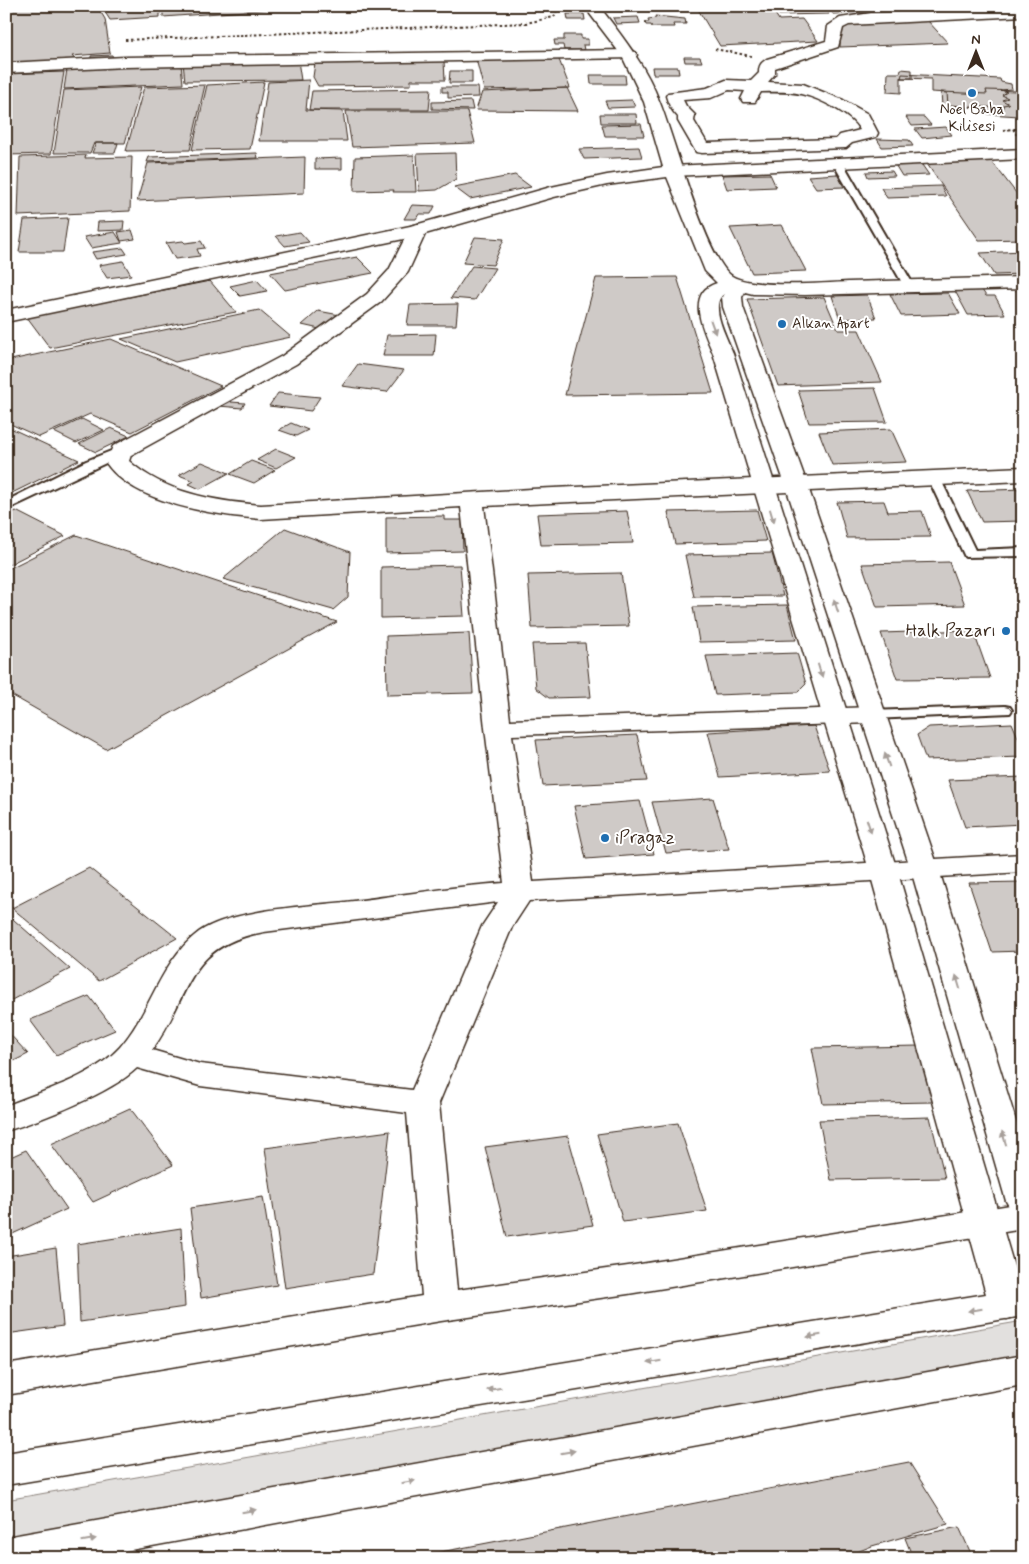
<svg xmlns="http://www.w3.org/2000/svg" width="1029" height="1564" font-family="Mynerve,sans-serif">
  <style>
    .green { fill: #e2e0de; stroke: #8e857e }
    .building { fill: #cfcac7; stroke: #3b2a1e }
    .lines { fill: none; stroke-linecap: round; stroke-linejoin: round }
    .lane-casing { stroke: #3b2a1e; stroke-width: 4 }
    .street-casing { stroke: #3b2a1e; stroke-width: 3 }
    .secondary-casing { stroke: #3b2a1e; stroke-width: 3 }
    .highway-casing { stroke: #3b2a1e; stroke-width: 3 }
    .path { stroke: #3b2a1e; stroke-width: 2; stroke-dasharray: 2.5 2.5; stroke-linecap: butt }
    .lane { fill: #fff; fill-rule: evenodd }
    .street { fill: #fff; fill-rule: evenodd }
    .secondary { fill: #fff; fill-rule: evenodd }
    .highway { fill: #fff; fill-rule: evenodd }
    .oneway { fill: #a79f9a }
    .poi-dot { fill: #1f6fb2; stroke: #fff; stroke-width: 2 }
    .labels { text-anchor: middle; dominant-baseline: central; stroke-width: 4; stroke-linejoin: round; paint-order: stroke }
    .far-poi-label { font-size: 15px; fill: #3b2a1e; stroke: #fff }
    .poi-label { font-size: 18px; fill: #3b2a1e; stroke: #fff; text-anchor: end }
  </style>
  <rect width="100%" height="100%" fill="#fff"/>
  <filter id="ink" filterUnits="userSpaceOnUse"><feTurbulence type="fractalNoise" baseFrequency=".02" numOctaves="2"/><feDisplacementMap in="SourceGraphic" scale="10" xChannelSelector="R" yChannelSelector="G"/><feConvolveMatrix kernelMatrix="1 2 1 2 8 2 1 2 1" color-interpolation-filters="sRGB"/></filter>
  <g filter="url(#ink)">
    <path class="green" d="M1023,1321V1355L6,1539V1500Z"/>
    <path class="building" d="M6,6H97L105,19L110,53L72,56L77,62L6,66Z
      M101,6H160V17L110,20Z
      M163,6H289V8L163,17Z
      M696,6H770L779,20L802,19L818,41L720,46Z
      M773,6H824L829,14L779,15Z
      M827,6H915L919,10L833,14Z
      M567,14H584L585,20H568Z
      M655,16L685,19L686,24H673L674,27H652L651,25H646L645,22H649L648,19L656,18Z
      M638,17L640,23L616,24L613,18Z
      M927,20L948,43L840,47V27L853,22Z
      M564,35H581V39H588V45H583L584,50H564L563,45H555L554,40H564Z
      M112,55L114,61L91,62V56Z
      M558,57L570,88L484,90L476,59Z
      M684,57H700L702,62H685Z
      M298,61L301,80L185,81L183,63Z
      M444,61L445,80H411V85L318,86L313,77L315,63Z
      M181,64L183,84L64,89L67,69Z
      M652,67H678L679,74H653Z
      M901,69L912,70V78H901V93L887,92L888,73H900Z
      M450,71H472V83H449Z
      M64,72L51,154L6,155V74Z
      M902,74L1000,79L1001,82L1011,84L1012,89L1001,90L1007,92L1002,95L1008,98L1002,100L1009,104L1003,105V108L948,105L947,93L931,92V79L901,78Z
      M590,75H625L626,84H591Z
      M309,80L306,110L343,111L347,141H259L268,82Z
      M264,82L250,149L192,150L207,85Z
      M205,85L190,150L126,151L144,87Z
      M141,87L125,143H94L90,153H54L64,90Z
      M442,87H478L479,97L448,98V92H442Z
      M567,88L578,111L476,110L482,92Z
      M431,89L429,110H309L312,91Z
      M986,90L1017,91L1019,116L988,114L987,108L942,106L941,92L987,94Z
      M632,100L635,107L608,108L605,101Z
      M471,101L473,110L432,109V102Z
      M346,111H467L475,143L352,147Z
      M600,114H636L637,123H601Z
      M906,117H924L931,125L912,126Z
      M641,124L644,136H605L602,125Z
      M946,127L952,135L922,138L915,129Z
      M877,139L909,140L913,146L882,147Z
      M96,143H118L115,153H92Z
      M639,147L642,157L584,159L579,149Z
      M257,153L258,158L147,162L149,157Z
      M455,153L456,179L437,190L419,191L417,154Z
      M86,155L85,158L132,157L130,211L18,216L20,157Z
      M414,155L416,192H393L394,190L354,191L355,157Z
      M305,157L304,193L137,201L148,163Z
      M342,158V169H315V159Z
      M990,159L1023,202V239L979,240L925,161Z
      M920,162L929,175L902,176L894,163Z
      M892,171L895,176L868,177L866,172Z
      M770,174L776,187L727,189L722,175Z
      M837,174L844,187L816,188L808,176Z
      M515,175L531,187L470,199L454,187Z
      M941,186L946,196L887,198L881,188Z
      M412,205L435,206L431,214H419L416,219H404Z
      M68,218L63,252H19L24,220Z
      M124,221L123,230L97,231L98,222Z
      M782,225L806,271L752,273L730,228Z
      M132,230L135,239L121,241L118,232Z
      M115,232L122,243L91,248L84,237Z
      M300,232L309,242L285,246L276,236Z
      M475,237L504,239L493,265L463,263Z
      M183,241L185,243L201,241L205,248L197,249L200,256L175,259L166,243Z
      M123,248L127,254L96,259L92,252Z
      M1023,251V274L994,275L980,253Z
      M357,257L373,273L285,290L270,273Z
      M123,261L131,275L107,278L99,265Z
      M472,266L495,268L475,300L451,298Z
      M677,277L713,393L565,395L596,278Z
      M257,280L267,291L240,296L230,286Z
      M210,281L236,312L50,348L27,317Z
      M982,290L986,296H995L1005,314L968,315L955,291Z
      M948,293L960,314L901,316L890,294Z
      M867,295L876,318L840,319L832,296Z
      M824,297L838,330H859L882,382L778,386L747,299Z
      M458,304L456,325H407L410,305Z
      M259,310L291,337L175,362L121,339Z
      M318,311L340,315L324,330L302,325Z
      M436,334L434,356H383L387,335Z
      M111,339L221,386L132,432L90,414L39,437L6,422V361Z
      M358,364L404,370L387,392L342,386Z
      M875,388L887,422L809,423L798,390Z
      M278,393L320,397L311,411L269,406Z
      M232,399L231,402L245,403L242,408L219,406Z
      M82,419L104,430L76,443L54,432Z
      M291,423L308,430L296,436L279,430Z
      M6,426L79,460L6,496Z
      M111,428L129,436L96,452L79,444Z
      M891,429L906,462L832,465L819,432Z
      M276,449L296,457L276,468L257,460Z
      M251,461L275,470L254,483L230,474Z
      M202,462L229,473L200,489L189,484L194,481L179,475Z
      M1023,489V521L982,522L967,491Z
      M884,501L888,512L922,511L931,537L847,538L837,502Z
      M757,510L766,541L675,544L668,512Z
      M16,511L65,536L6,566V516Z
      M627,511L633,543L541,545L537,514Z
      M444,516V520H462L463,551L386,553V517Z
      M285,528L350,552L348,597L333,610L223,579Z
      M76,535L337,622L106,749L6,692V570Z
      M772,553L783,596L694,597L685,555Z
      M949,562L965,605L877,607L862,564Z
      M460,565L464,616L381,618V567Z
      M621,573L629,626L532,628L528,575Z
      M787,605L796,640L699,642L693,607Z
      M973,630L990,678L897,679L881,633Z
      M469,633L473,693L387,695L386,636Z
      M585,643L591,697L549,698L536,688L532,644Z
      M797,653L806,684L798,692L715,695L706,656Z
      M1012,723L1023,749V757L926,760L917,735L929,727Z
      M814,726L830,771L720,777L708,732Z
      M637,735L647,781L543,786L536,740Z
      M1023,777V824L965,827L948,780Z
      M713,798L729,849L666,853L652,802Z
      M640,801L654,854L586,859L574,806Z
      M89,868L177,938L99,981L12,908Z
      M1023,882V951L992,952L969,883Z
      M6,913L70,969L6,1003Z
      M89,996L115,1030L56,1055L30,1020Z
      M6,1030L28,1054L6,1065Z
      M919,1046L933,1102L823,1104L812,1048Z
      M130,1108L173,1165L93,1202L51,1144Z
      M930,1117L945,1178L831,1180L819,1120Z
      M678,1123L707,1211L623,1222L597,1134Z
      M390,1131L373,1274L285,1288L265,1148Z
      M568,1136L593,1225L507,1237L485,1147Z
      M26,1150L67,1209L6,1237V1159Z
      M263,1197L277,1285L201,1298L190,1208Z
      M181,1228L185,1307L80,1322L77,1244Z
      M56,1248L63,1326L6,1334V1256Z
      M909,1462L948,1524L872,1546L842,1558H426L425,1555Z
      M959,1527L973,1558H913L905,1538Z"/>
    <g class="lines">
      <defs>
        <path id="lane" d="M838,160L843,163L914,286L913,288L909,289L904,286L833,163Z
          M121,447L125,448L127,451L125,454L6,510V501L86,461Z
          M934,474L940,478L975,550L1023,548V556L965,557L928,478Z
          M1005,706L1010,707L1012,710L1010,713L872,719L867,718L865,715L867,712L872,711Z"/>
        <path id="street" d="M1023,8V16L849,25L843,28L838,47L775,68V74L768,82L803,84L843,100L868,114L878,133L876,137L852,143L846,148L702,153L696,152L678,121V117C672,111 668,104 666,96L668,93L707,88L726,80L751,81L759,73C759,65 761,63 767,59L826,41L828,26L840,18L871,13ZM729,90L745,91L741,99L743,102H755L761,92C774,92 789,91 801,94C819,98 852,114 860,130L840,135L836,139L707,143L694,121L695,115L686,106L683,100L711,98Z
          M629,50L635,52L637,55L635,58L125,67L6,73V63L125,57Z
          M1023,149V159L673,176L667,175L664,171L667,167L673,166Z
          M418,224L425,226L427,230L408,272L381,302L296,364L131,455L129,461C165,493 214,501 261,505L531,489L1023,467V481L484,506L510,720L872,707L881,709L885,715L881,721L872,723L512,735L533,882L1023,854V872L529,901L512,927L439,1103L457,1290L628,1266L1023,1203V1229L628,1294L441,1321L6,1395V1365L422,1296L407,1113L200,1086L137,1068C111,1093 42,1120 6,1131V1106C44,1090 92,1078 120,1047C151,1012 160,961 199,932C231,909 313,906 354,901C404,895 454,886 504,883L485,728L461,507L261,519C215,515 134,504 106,463L113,446L282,356L367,294L389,270L411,226ZM498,902L482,926L412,1090L200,1064L152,1050C192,995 184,946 264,932Z"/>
        <path id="secondary" d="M587,6H601L602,10C625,40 647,68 660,103C673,135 707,261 732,276C753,289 823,283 849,282C907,280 965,279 1023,277V289L805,295L753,294L745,292L742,297L743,307L807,484L939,870L1023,1144V1214L1011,1210L1006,1201L911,870L785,484L723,307L722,297L724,294C708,305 728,340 733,353L898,873L1023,1297V1309L1020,1315L1007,1319L994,1315L989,1305L870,873L713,353C704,332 684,293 717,283L705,271L667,177L607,185L554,197L418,236L6,322V310L415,225L551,187L607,175L663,167L644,102L622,56L590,14Z"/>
        <path id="highway" d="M1023,1288V1316L6,1485V1453Z
          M1023,1355V1385L87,1558H6V1537Z"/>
      </defs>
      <use href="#lane" class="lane-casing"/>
      <use href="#street" class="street-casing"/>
      <use href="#secondary" class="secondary-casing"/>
      <use href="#highway" class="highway-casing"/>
      <path class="path" d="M125,40L526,23L554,17L559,6
        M715,49L751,56
        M1018,116L1023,123
        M1014,129H1023
        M1003,130L1013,129L1017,135"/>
      <use href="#lane" class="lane"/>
      <use href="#street" class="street"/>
      <use href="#secondary" class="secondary"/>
      <use href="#highway" class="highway"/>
    </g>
    <defs><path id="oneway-solid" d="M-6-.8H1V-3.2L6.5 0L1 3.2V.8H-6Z" transform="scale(1.25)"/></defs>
    <g class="oneway">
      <use href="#oneway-solid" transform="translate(713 327) rotate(70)"/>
      <use href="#oneway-solid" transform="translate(772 516) rotate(73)"/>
      <use href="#oneway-solid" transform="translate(836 606) rotate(-108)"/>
      <use href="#oneway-solid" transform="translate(820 671) rotate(73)"/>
      <use href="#oneway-solid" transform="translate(887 760) rotate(-109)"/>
      <use href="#oneway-solid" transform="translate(869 826) rotate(72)"/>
      <use href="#oneway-solid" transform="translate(958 982) rotate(-107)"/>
      <use href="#oneway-solid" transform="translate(1004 1138) rotate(-107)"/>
      <use href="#oneway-solid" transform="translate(975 1310) rotate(171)"/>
      <use href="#oneway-solid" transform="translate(814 1336) rotate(171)"/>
      <use href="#oneway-solid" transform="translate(654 1362) rotate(171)"/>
      <use href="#oneway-solid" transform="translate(494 1389) rotate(171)"/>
      <use href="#oneway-solid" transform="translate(568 1452) rotate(-10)"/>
      <use href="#oneway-solid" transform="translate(408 1482) rotate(-10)"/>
      <use href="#oneway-solid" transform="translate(249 1511) rotate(-10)"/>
      <use href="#oneway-solid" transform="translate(89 1540) rotate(-10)"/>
    </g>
  </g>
  <g class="poi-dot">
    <circle cx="972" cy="93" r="5"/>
    <circle cx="782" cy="324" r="5"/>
    <circle cx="1006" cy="631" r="5"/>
    <circle cx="605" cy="838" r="5"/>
  </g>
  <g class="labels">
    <g class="far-poi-label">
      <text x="972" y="110">Noel Baba<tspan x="972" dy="17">Kilisesi</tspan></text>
      <text x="792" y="324" text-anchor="start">Alkan Apart</text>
    </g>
    <g class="poi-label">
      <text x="996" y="631">Halk Pazarı</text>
      <text x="615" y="838" text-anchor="start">iPragaz</text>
    </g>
  </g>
  <rect width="1029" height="1564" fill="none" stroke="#fff" stroke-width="25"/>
  <rect x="12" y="12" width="1004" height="1539" fill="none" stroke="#3b2a1e" stroke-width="2" filter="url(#ink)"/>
  <g transform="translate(976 52)" stroke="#ffffff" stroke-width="4" paint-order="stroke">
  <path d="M0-4L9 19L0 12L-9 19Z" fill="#3b2a1e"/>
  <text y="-8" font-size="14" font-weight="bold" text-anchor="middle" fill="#3b2a1e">N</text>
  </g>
</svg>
